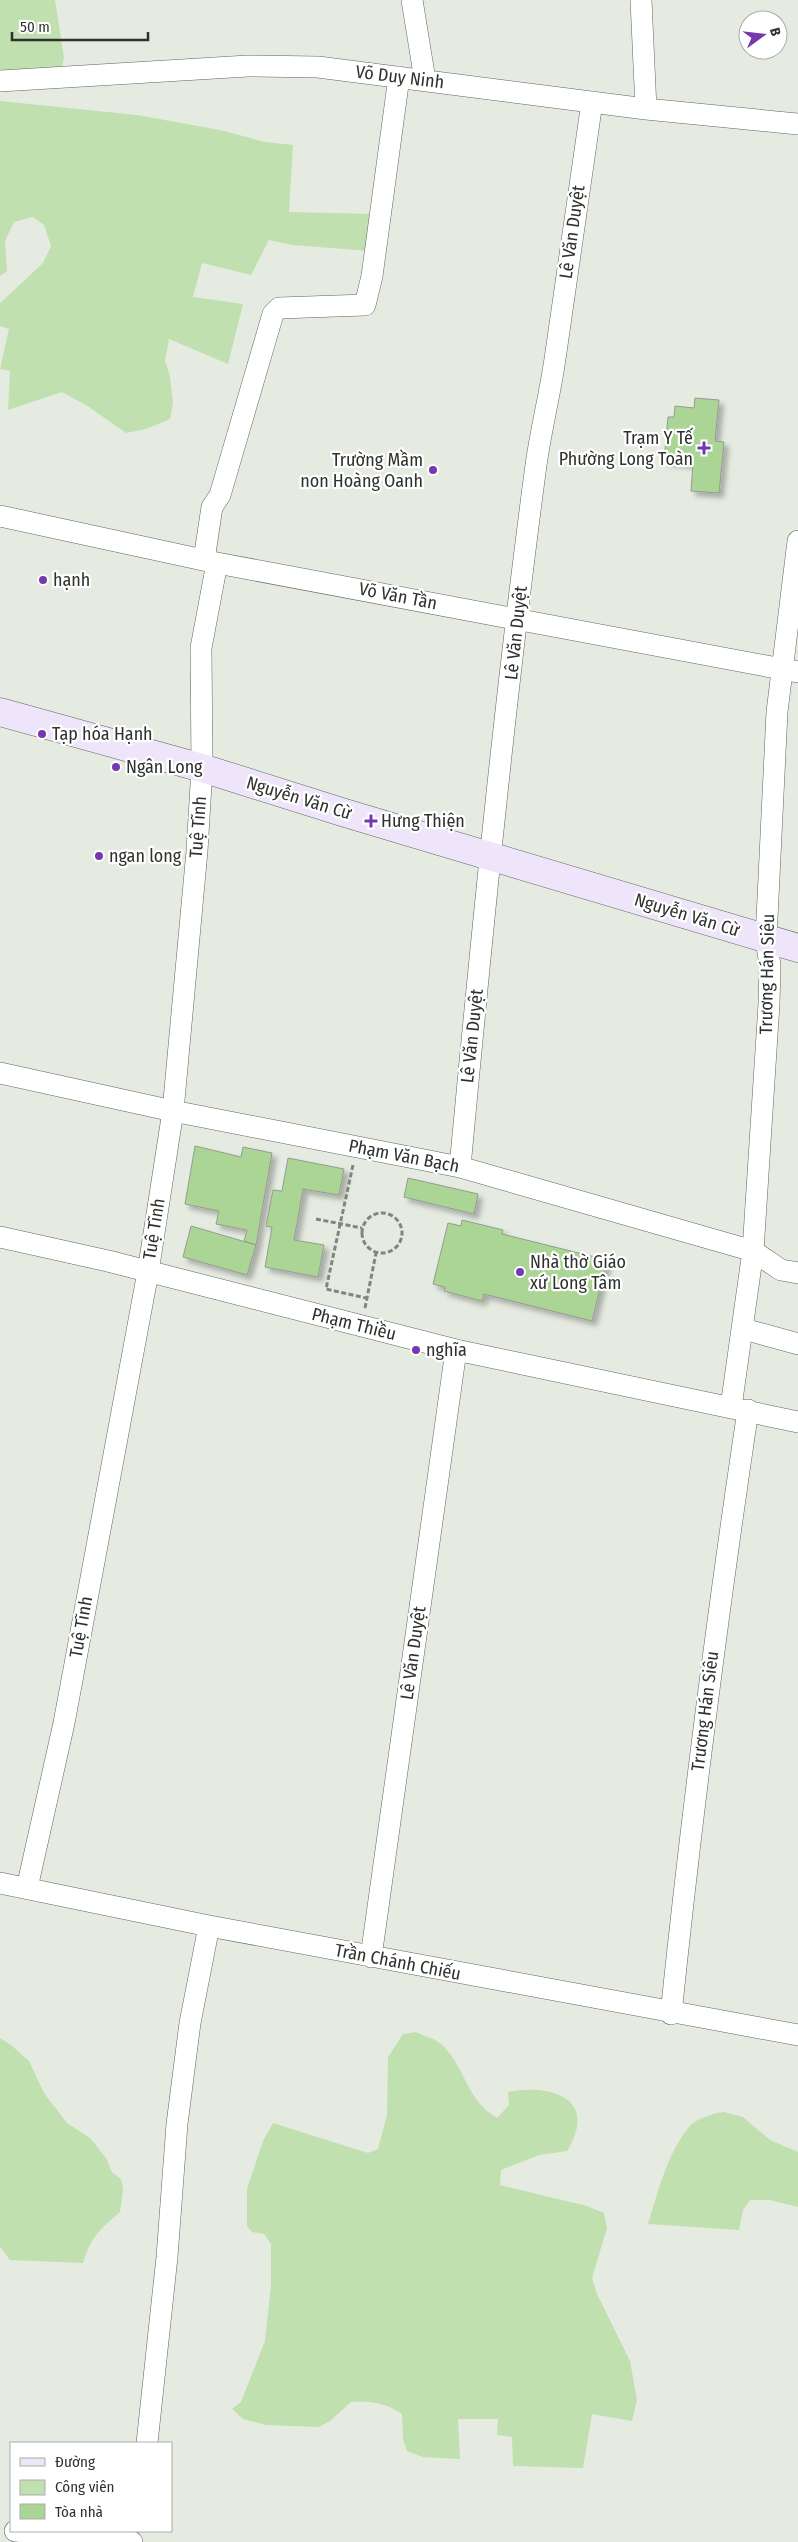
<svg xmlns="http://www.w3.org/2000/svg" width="798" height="2542" font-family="'Fira Sans Condensed',sans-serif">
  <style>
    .green { fill: #c0e0af }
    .building { fill: #abd595; stroke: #959b92; filter: url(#shadow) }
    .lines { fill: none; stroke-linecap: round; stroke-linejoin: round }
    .street-casing { stroke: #60655d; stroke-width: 22 }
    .secondary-casing { stroke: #60655d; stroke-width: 29 }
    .path { stroke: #81857f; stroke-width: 3; stroke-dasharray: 5 2.5; stroke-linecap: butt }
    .street { stroke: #fff; stroke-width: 21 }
    .secondary { stroke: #efe5fb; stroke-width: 28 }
    .poi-dot { fill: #7539af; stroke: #fff; stroke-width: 2 }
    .labels { text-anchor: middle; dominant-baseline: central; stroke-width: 4.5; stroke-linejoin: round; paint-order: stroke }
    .street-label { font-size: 18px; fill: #2e312d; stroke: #fff }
    .poi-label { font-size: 18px; fill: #2e312d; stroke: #fff; text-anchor: start }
  </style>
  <defs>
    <filter id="shadow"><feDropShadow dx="4.5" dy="4.5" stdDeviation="2.5" flood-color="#0004"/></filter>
  </defs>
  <rect width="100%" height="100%" fill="#e5ebe1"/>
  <path class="green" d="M0,0H55L64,58L61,73L0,77Z
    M0,101L137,115L220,130L265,142L293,145L289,212L375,214L370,251L292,245L269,240L251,275L202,263L193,297L243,304L228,364L169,339L165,361L170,376L173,403L170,419L146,429L126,433L89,407L62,392L8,410L10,371L0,369L9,329L0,326V303L43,263L51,246L44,225L33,217L14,222L5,241L7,271L0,276Z
    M416,2032C423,2036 434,2038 441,2044C466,2066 464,2098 497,2118L509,2105L508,2092C552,2083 599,2099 567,2151L539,2155L501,2170L500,2185L587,2206L604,2213L607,2228L592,2278L597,2294L630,2361L637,2400L632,2421L592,2414L583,2468L513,2466L512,2437L497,2435L498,2419H458L460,2459L423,2457L407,2451L403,2439L402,2414C385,2402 370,2401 351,2402L330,2421L319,2427L266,2425L243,2419L232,2409L241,2402L265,2341L271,2286V2244L264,2234L252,2232L247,2226V2189L263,2141L273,2123L368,2153L378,2149L387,2115L388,2057L403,2034Z
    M0,2038L11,2045L29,2061L44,2093L67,2123L90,2138L106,2158L112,2172L121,2179L123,2189L120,2212C99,2230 91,2237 83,2263L10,2260L0,2247Z
    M724,2112L743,2117L770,2140L798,2152V2207L770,2200H750L743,2210L739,2230L648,2224C658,2192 667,2154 689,2127C695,2119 714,2113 724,2112Z"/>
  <path class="building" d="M695,398L719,400L715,441L724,442L719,493L691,491L693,464L664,461L668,417H674L675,406L694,408Z
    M195,1146L241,1157L243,1147L272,1153L256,1245L244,1241L247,1230L216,1224L219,1211L185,1204Z
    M288,1158L344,1169L339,1195L303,1189L294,1240L324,1245L318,1277L265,1267L272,1227L266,1226L273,1190L282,1191Z
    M408,1178L478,1194L474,1214L404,1197Z
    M462,1220L503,1230L502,1234L607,1260L592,1321L484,1294L482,1301L444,1291L445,1287L433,1284L448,1223L461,1226Z
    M191,1226L256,1245L247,1275L183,1257Z"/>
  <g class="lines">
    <defs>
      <path id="street" d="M412,0L425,80
        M641,0L646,109
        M0,81L248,66L318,67L646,109L798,124
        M0,516L217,563L798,672
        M204,560L212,507L220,495L273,314L279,308L365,305L372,276L399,77
        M0,1073L173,1111L460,1167L753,1251L781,1270L798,1273
        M460,1167C482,932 505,698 536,465C541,429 550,394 555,359C568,273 579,188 592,102
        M0,1237L108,1261L456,1350L798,1422
        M744,1329L798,1344
        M731,1407L753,1251L769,1004L770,966L766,939L777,712L798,541
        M0,1883L209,1926L798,2035
        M27,1888L64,1723L148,1272L173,1111L197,851L202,768L201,648L217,563
        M371,1957L456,1350
        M671,2014C692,1812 718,1611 748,1410
        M147,2443L167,2257L177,2124L190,2023L209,1926
        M15,2531L132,2542"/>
      <path id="secondary" d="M0,712L202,768L345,813L798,948"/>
    </defs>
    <use href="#street" class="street-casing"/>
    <use href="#secondary" class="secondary-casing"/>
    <path class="path" d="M353,1165L326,1289L366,1298
      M362 1233a20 20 0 1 1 40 0a20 20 0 1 1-40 0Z
      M316,1219L362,1228
      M365,1308L376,1253"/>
    <use href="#street" class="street"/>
    <use href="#secondary" class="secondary"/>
  </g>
  <g class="poi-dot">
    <path d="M701.5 440.5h5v5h5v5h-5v5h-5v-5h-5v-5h5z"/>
    <circle cx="433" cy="470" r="5"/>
    <circle cx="43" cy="580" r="5"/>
    <circle cx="42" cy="734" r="5"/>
    <circle cx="116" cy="767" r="5"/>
    <path d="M368.5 813.5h5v5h5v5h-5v5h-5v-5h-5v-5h5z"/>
    <circle cx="99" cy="856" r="5"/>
    <circle cx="520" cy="1272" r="5"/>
    <circle cx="416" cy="1350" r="5"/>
  </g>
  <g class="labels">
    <g class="street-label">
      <text transform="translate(400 77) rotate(7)">Võ Duy Ninh</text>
      <text transform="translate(572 232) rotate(-82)">Lê Văn Duyệt</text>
      <text transform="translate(398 596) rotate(11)">Võ Văn Tần</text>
      <text transform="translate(516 633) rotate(-84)">Lê Văn Duyệt</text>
      <text transform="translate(299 798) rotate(17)">Nguyễn Văn Cừ</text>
      <text transform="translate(198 827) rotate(-86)">Tuệ Tĩnh</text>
      <text transform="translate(687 915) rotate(17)">Nguyễn Văn Cừ</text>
      <text transform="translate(767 974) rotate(-89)">Trương Hán Siêu</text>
      <text transform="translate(472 1036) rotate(-84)">Lê Văn Duyệt</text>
      <text transform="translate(404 1156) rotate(11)">Phạm Văn Bạch</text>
      <text transform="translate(154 1229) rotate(-81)">Tuệ Tĩnh</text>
      <text transform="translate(354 1324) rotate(14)">Phạm Thiều</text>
      <text transform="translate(81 1627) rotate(-80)">Tuệ Tĩnh</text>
      <text transform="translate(413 1653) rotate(-82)">Lê Văn Duyệt</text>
      <text transform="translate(705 1711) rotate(-83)">Trương Hán Siêu</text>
      <text transform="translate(398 1962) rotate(11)">Trần Chánh Chiếu</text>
    </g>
    <g class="poi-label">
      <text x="693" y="438" text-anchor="end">Trạm Y Tế<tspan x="693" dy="21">Phường Long Toàn</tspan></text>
      <text x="423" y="460" text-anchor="end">Trường Mầm<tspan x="423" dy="21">non Hoàng Oanh</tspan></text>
      <text x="53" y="580">hạnh</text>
      <text x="52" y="734">Tạp hóa Hạnh</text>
      <text x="126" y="767">Ngân Long</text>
      <text x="381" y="821">Hưng Thiện</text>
      <text x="109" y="856">ngan long</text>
      <text x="530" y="1262">Nhà thờ Giáo<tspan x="530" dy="21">xứ Long Tâm</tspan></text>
      <text x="426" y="1350">nghĩa</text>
    </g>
  </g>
  <rect x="10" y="2442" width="162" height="90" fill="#ffffff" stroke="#abadab"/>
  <rect x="20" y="2458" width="25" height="8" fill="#efe5fb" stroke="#abadab"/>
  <text x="55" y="2467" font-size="15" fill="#2e312d">Đường</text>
  <rect x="20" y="2480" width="25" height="15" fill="#c0e0af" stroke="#abadab"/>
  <text x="55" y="2492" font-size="15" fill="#2e312d">Công viên</text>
  <rect x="20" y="2504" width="25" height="15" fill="#abd595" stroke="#abadab"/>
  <text x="55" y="2517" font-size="15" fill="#2e312d">Tòa nhà</text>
  <g transform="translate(763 35) rotate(75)"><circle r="24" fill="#ffffff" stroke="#abadab"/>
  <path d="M0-4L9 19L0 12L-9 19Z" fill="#7539af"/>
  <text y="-8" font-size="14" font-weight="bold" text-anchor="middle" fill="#2e312d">B</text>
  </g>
  <path d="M12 32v8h136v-8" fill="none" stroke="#2e312d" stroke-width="2.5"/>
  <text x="20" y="32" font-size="15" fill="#2e312d" stroke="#ffffff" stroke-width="4" paint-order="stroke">50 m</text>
</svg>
